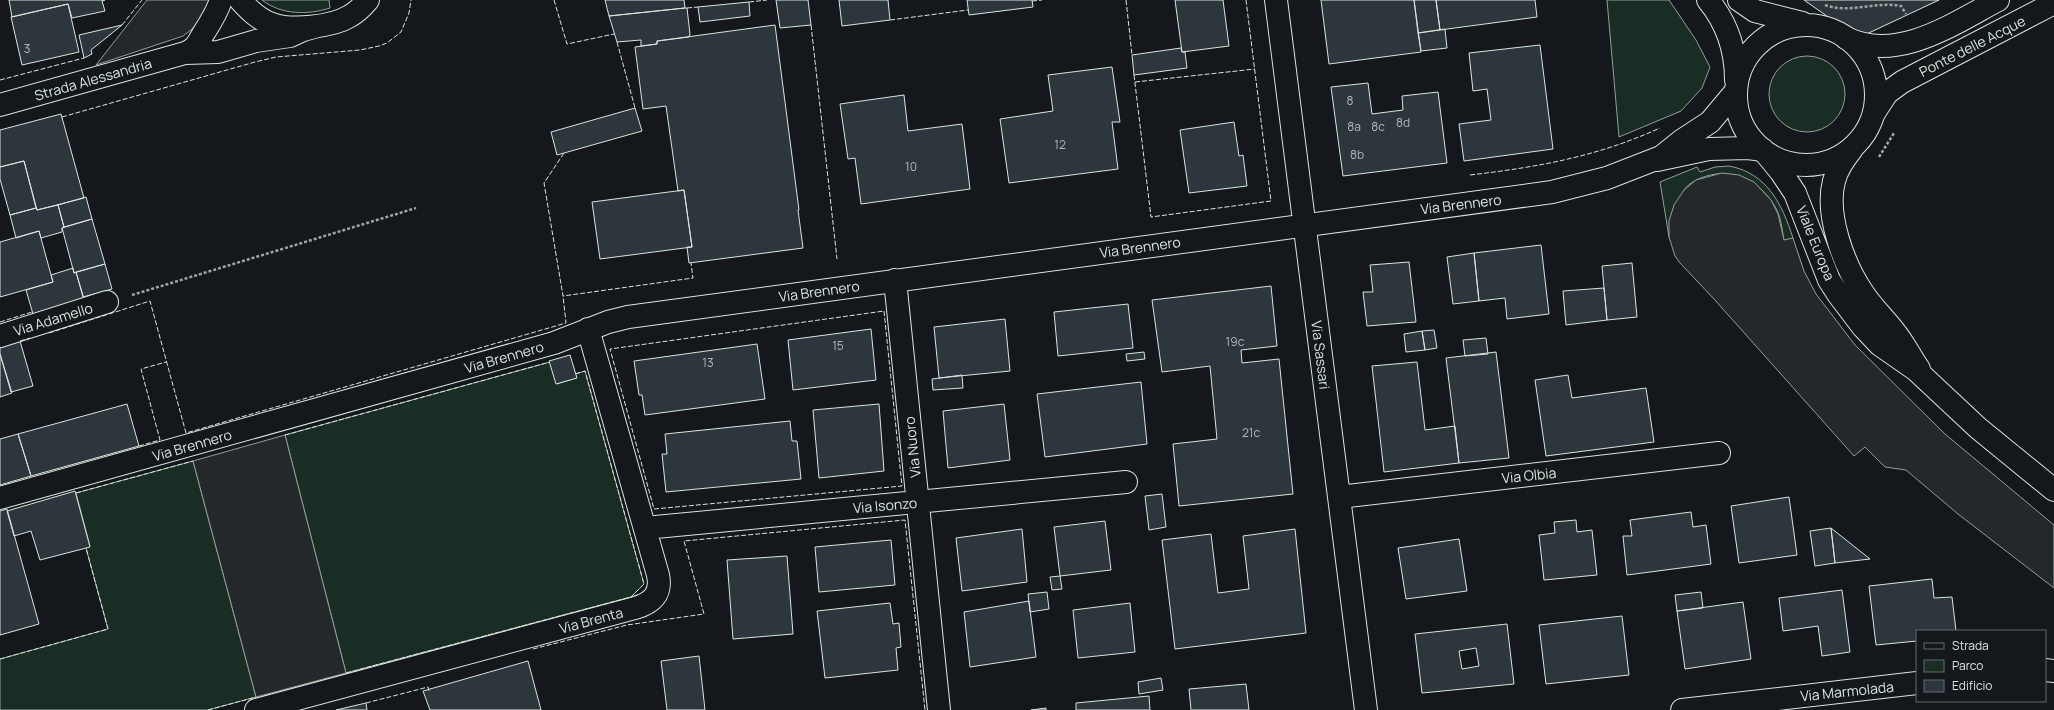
<svg xmlns="http://www.w3.org/2000/svg" width="2054" height="710" font-family="Manrope,sans-serif">
  <style>
    .green { fill: #1a2d24; stroke: #939e99 }
    .parking { fill: #24282b; stroke: #939e99 }
    .building { fill: #2c363c; stroke: #d8e6dc; fill-rule: evenodd }
    .lines { fill: none; stroke-linecap: round; stroke-linejoin: round }
    .minor-casing { stroke: #d8e6dc; stroke-width: 24 }
    .major-casing { stroke: #d8e6dc; stroke-width: 24 }
    .path { stroke: #9da8a2; stroke-width: 2.5; stroke-dasharray: 3 2; stroke-linecap: butt }
    .minor { stroke: #14181c; stroke-width: 22 }
    .major { stroke: #14181c; stroke-width: 22 }
    .fence { stroke: #d8e6dc; stroke-width: 1; stroke-dasharray: 5 2; stroke-linecap: butt }
    .labels { text-anchor: middle; dominant-baseline: central; stroke-width: 3; stroke-linejoin: round; paint-order: stroke }
    .number-label { font-size: 12px; fill: #adbab4 }
    .street-label { font-size: 14px; fill: #d8e6dc; stroke: #14181c }
  </style>
  <rect width="100%" height="100%" fill="#14181c"/>
  <path class="green" d="M262,0H329L330,8C308,15 281,15 262,0Z
    M1607,0H1669L1696,40L1710,67L1702,88L1681,111L1619,137Z
    M1769 94a38 38 0 1 1 76 0a38 38 0 1 1-76 0Z
    M1729,166C1767,173 1782,204 1793,238L1784,241C1782,229 1781,215 1774,205C1759,180 1729,166 1701,178C1695,180 1687,185 1684,190C1680,196 1678,204 1676,210C1672,220 1669,227 1669,237L1660,182L1697,167L1700,172L1715,167Z
    M550,362L557,384L576,378L575,374L585,371L644,584L631,597L346,673L285,435Z
    M193,461L256,697L208,710H0V659L108,629L86,548L90,546L76,493Z"/>
  <path class="parking" d="M147,0H212L200,23L183,36L96,65Z
    M1722,173L1739,175L1754,182L1771,200L1778,214L1784,240L1793,238L1804,271L1816,294L1855,345L1945,434L2054,525V588L1958,514L1906,470L1885,467L1865,447L1854,456L1714,299L1680,263L1675,256L1669,237V221L1674,205L1684,190L1696,180Z
    M285,435L346,673L256,697L193,461Z"/>
  <path class="building" d="M9,0H105L102,1L105,11L72,18L68,4L12,17Z
    M605,0H684L685,8L609,16Z
    M776,0H808L811,25L780,28Z
    M839,0H888L890,20L842,26Z
    M967,0H1032L1033,7L969,15Z
    M1175,0H1223L1229,46L1182,52Z
    M1321,0H1414L1421,52L1329,64Z
    M1414,0H1436L1440,30L1418,33Z
    M1436,0H1535L1537,17L1440,30Z
    M1804,0H1939L1858,38Z
    M749,2L750,16L700,22L698,7Z
    M68,4L79,52L22,65L11,17Z
    M685,8H687L690,34L689,37L657,41V44L641,46V40L617,42L609,16Z
    M122,25L91,50L92,54L84,58L79,35Z
    M775,25L799,210H798L803,248L689,263L687,247H692L684,190L678,191L666,106L643,109L635,47L657,44V41Z
    M1445,29L1447,48L1421,51L1418,33Z
    M1540,45L1553,149L1464,161L1459,124L1491,120L1487,89L1473,91L1469,53Z
    M1181,48L1182,52H1185L1187,68L1134,75L1132,55Z
    M1112,67L1120,122H1112L1118,169L1009,183L1000,119L1053,111L1048,75Z
    M1368,83L1372,114L1403,110L1402,96L1438,92L1447,163L1343,176L1331,87Z
    M904,95L908,131L962,124L970,189L861,204L855,158L848,159L840,104Z
    M635,108L642,131L557,155L551,132Z
    M61,114L84,198L37,210L24,161L0,167V130Z
    M1234,122L1239,156L1243,155L1247,186L1189,193L1180,130Z
    M24,161L36,208L10,215L0,179V167Z
    M684,190L692,247L600,259L592,202Z
    M86,197L92,219L64,227L58,205Z
    M58,205L64,227L62,228V232L41,238L39,231L16,238L10,215L36,208L37,210Z
    M92,219L105,264L74,273L62,228Z
    M39,231L53,282L0,297V242Z
    M1541,245L1549,314L1507,319L1505,298L1479,301L1474,253Z
    M1474,253L1479,301L1453,304L1447,257Z
    M1409,262L1416,322L1367,326L1363,292H1373L1370,265Z
    M1632,263L1637,317L1607,320L1602,266Z
    M105,264L112,289L83,297L76,272Z
    M73,268L74,273L76,272L84,299L33,314L26,290L53,282L51,275Z
    M1271,286L1277,346L1241,350L1242,363L1279,359L1293,494L1179,506L1173,444L1217,439L1210,366L1162,372L1152,300Z
    M1604,288L1607,320L1566,325L1563,291Z
    M1128,304L1133,348L1058,356L1054,312Z
    M1005,319L1010,371L939,378L934,327Z
    M871,329L876,380L793,390L788,340Z
    M1434,330L1437,348L1425,350L1422,331Z
    M1422,331L1425,350L1406,352L1404,334Z
    M1486,338L1488,354L1465,356L1463,340Z
    M20,341L33,386L11,392L0,354V348Z
    M757,344L765,399L645,415L642,395H639L634,361Z
    M1144,352L1145,359L1127,361L1126,354Z
    M1496,352L1509,458L1459,463L1446,358Z
    M0,354L12,393L0,397Z
    M570,355L577,378L556,384L549,361Z
    M1417,362L1425,430L1455,426L1459,463L1384,472L1372,366Z
    M962,375L963,388L933,390L932,379Z
    M1568,375L1572,398L1646,388L1654,442L1546,456L1535,380Z
    M1141,382L1147,444L1045,457L1037,394Z
    M127,404L139,446L31,476L18,434Z
    M879,404L884,471L819,478L813,410Z
    M1004,404L1010,460L948,468L943,411Z
    M790,421L792,441H797L801,479L666,492L662,454H667L665,434Z
    M18,434L31,476L0,485V439Z
    M75,491L90,547L40,560L31,531L14,536L7,511Z
    M1162,494L1166,527L1149,530L1145,496Z
    M1789,497L1797,555L1739,563L1731,506Z
    M7,509L39,624L0,635V511Z
    M1691,512L1693,527L1706,525L1711,564L1627,575L1623,536H1632L1630,520Z
    M1576,520L1577,532L1592,530L1597,575L1544,580L1539,535L1555,533L1554,522Z
    M1105,521L1111,570L1060,576L1054,527Z
    M1831,528L1870,559L1835,563Z
    M1831,528L1835,563L1815,566L1810,531Z
    M1022,529L1027,582L962,591L956,538Z
    M1295,529L1306,633L1175,649L1162,540L1211,534L1218,593L1249,589L1243,536Z
    M1459,539L1467,591L1406,599L1398,548Z
    M891,540L895,585L819,592L815,547Z
    M787,556L793,634L733,639L727,560Z
    M1060,576L1062,589L1052,590L1050,577Z
    M1932,579L1934,598L1952,597L1956,631H1917V641L1876,645L1869,586Z
    M1842,590L1850,652L1822,656L1818,626L1783,631L1779,598Z
    M1047,592L1049,609L1030,612L1028,594Z
    M1701,592L1703,608L1677,611L1675,595Z
    M1029,601L1036,657L970,667L964,612Z
    M1743,602L1751,659L1685,669L1677,611Z
    M890,603L893,624L899,623L901,647L896,648L898,670L825,678L817,611Z
    M1130,603L1135,652L1078,658L1073,610Z
    M1622,616L1629,675L1546,684L1539,625Z
    M1507,624L1514,684L1422,693L1415,634ZM1476,648L1479,666L1462,669L1459,651Z
    M699,656L705,710H667L661,661Z
    M528,661L541,710H430L423,691Z
    M1161,678L1163,690L1139,694L1138,682Z
    M1246,684L1249,710H1191L1189,689Z
    M1149,696L1150,710H1076V703Z
    M366,703L367,710H336Z
    M1046,708V710H1031Z"/>
  <g class="lines">
    <defs>
      <path id="minor" d="M240,0C249,10 259,20 272,24C291,31 332,27 350,16C357,12 363,6 368,0
        M1276,0L1366,710
        M1846,38C1897,63 1953,24 1998,0
        M185,53C198,48 198,41 205,31C212,20 217,12 221,0
        M0,105L185,53L218,52L256,41L290,36L303,30L318,26
        M1874,113L1887,93L1902,82L2054,3
        M1657,160L1709,149L1748,148L1763,150
        M895,280L939,710
        M0,336L107,302
        M1339,497L1719,453
        M0,498L554,343L608,322L628,317L1552,192L1607,178L1661,157L1681,141L1710,122L1736,91
        M645,528L1126,482
        M2045,670L2054,671
        M256,710L635,608C652,603 662,594 658,575L588,329
        M1682,710L1917,683"/>
      <path id="major" d="M1708,0C1727,23 1736,50 1736,80
        M1739,0L1755,11L1802,23
        M1736 95a70 70 0 1 1 140 0a70 70 0 1 1-140 0Z
        M1852,149C1844,159 1837,169 1834,181C1825,215 1844,265 1863,293C1872,307 1884,318 1894,331C1904,343 1910,356 1919,369
        M1763,150L1781,172L1795,193L1829,280L1838,294L1863,327L1880,345L1916,370L1978,428L2054,490"/>
    </defs>
    <use href="#minor" class="minor-casing"/>
    <use href="#major" class="major-casing"/>
    <path class="path" d="M1825,5C1849,14 1876,1 1901,6L1906,14
      M1879,157L1894,133
      M132,295L416,208"/>
    <use href="#minor" class="minor"/>
    <use href="#major" class="major"/>
    <path class="fence" d="M554,0L567,44L614,34
      M1126,0L1132,55
      M1032,1L1042,0
      M749,2L767,0
      M687,8L698,7
      M890,20L968,10
      M122,25L142,0
      M811,25L837,259
      M617,42L635,108
      M1134,75L1151,217L1271,201L1246,0
      M0,80L84,58
      M1135,82L1255,69
      M62,117L255,62L276,57L360,50L379,46L387,43L401,32L409,13L411,0
      M564,153L544,183L563,296L693,278L691,263
      M1470,175C1538,167 1596,157 1660,128
      M884,311L902,486L654,509L610,349Z
      M0,322L32,312
      M49,333L150,301L186,433L566,323L563,296
      M20,341L30,338
      M285,435L550,362
      M139,446L160,440L141,369L166,362
      M76,493L193,461
      M533,649L627,625L704,614L684,541L905,520L925,710
      M0,659L108,629L86,548
      M346,673L631,597L644,584L585,371L575,374
      M366,703L428,687L429,691
      M208,710L256,697"/>
  </g>
  <g class="labels">
    <g class="number-label">
      <text x="27" y="48">3</text>
      <text x="1350" y="100">8</text>
      <text x="1403" y="122">8d</text>
      <text x="1354" y="126">8a</text>
      <text x="1378" y="126">8c</text>
      <text x="1060" y="144">12</text>
      <text x="1357" y="154">8b</text>
      <text x="911" y="166">10</text>
      <text x="1235" y="341">19c</text>
      <text x="838" y="345">15</text>
      <text x="708" y="362">13</text>
      <text x="1251" y="432">21c</text>
    </g>
    <g class="street-label">
      <text transform="translate(1972 46) rotate(-27)">Ponte delle Acque</text>
      <text transform="translate(93 79) rotate(-16)">Strada Alessandria</text>
      <text transform="translate(1461 204) rotate(-7)">Via Brennero</text>
      <text transform="translate(1816 243) rotate(68)">Viale Europa</text>
      <text transform="translate(1140 247) rotate(-8)">Via Brennero</text>
      <text transform="translate(819 291) rotate(-8)">Via Brennero</text>
      <text transform="translate(53 319) rotate(-17)">Via Adamello</text>
      <text transform="translate(1321 355) rotate(83)">Via Sassari</text>
      <text transform="translate(504 357) rotate(-16)">Via Brennero</text>
      <text transform="translate(192 445) rotate(-16)">Via Brennero</text>
      <text transform="translate(912 447) rotate(-96)">Via Nuoro</text>
      <text transform="translate(1529 475) rotate(-6)">Via Olbia</text>
      <text transform="translate(885 505) rotate(-5)">Via Isonzo</text>
      <text transform="translate(591 620) rotate(-15)">Via Brenta</text>
      <text transform="translate(1847 691) rotate(-6)">Via Marmolada</text>
    </g>
  </g>
  <rect x="1916" y="630" width="130" height="72" fill="#14181c" stroke="#626a69"/>
  <rect x="1924" y="643" width="20" height="6" fill="#14181c" stroke="#626a69"/>
  <text x="1952" y="650" font-size="12" fill="#d8e6dc">Strada</text>
  <rect x="1924" y="660" width="20" height="12" fill="#1a2d24" stroke="#626a69"/>
  <text x="1952" y="670" font-size="12" fill="#d8e6dc">Parco</text>
  <rect x="1924" y="680" width="20" height="12" fill="#2c363c" stroke="#626a69"/>
  <text x="1952" y="690" font-size="12" fill="#d8e6dc">Edificio</text>
</svg>
